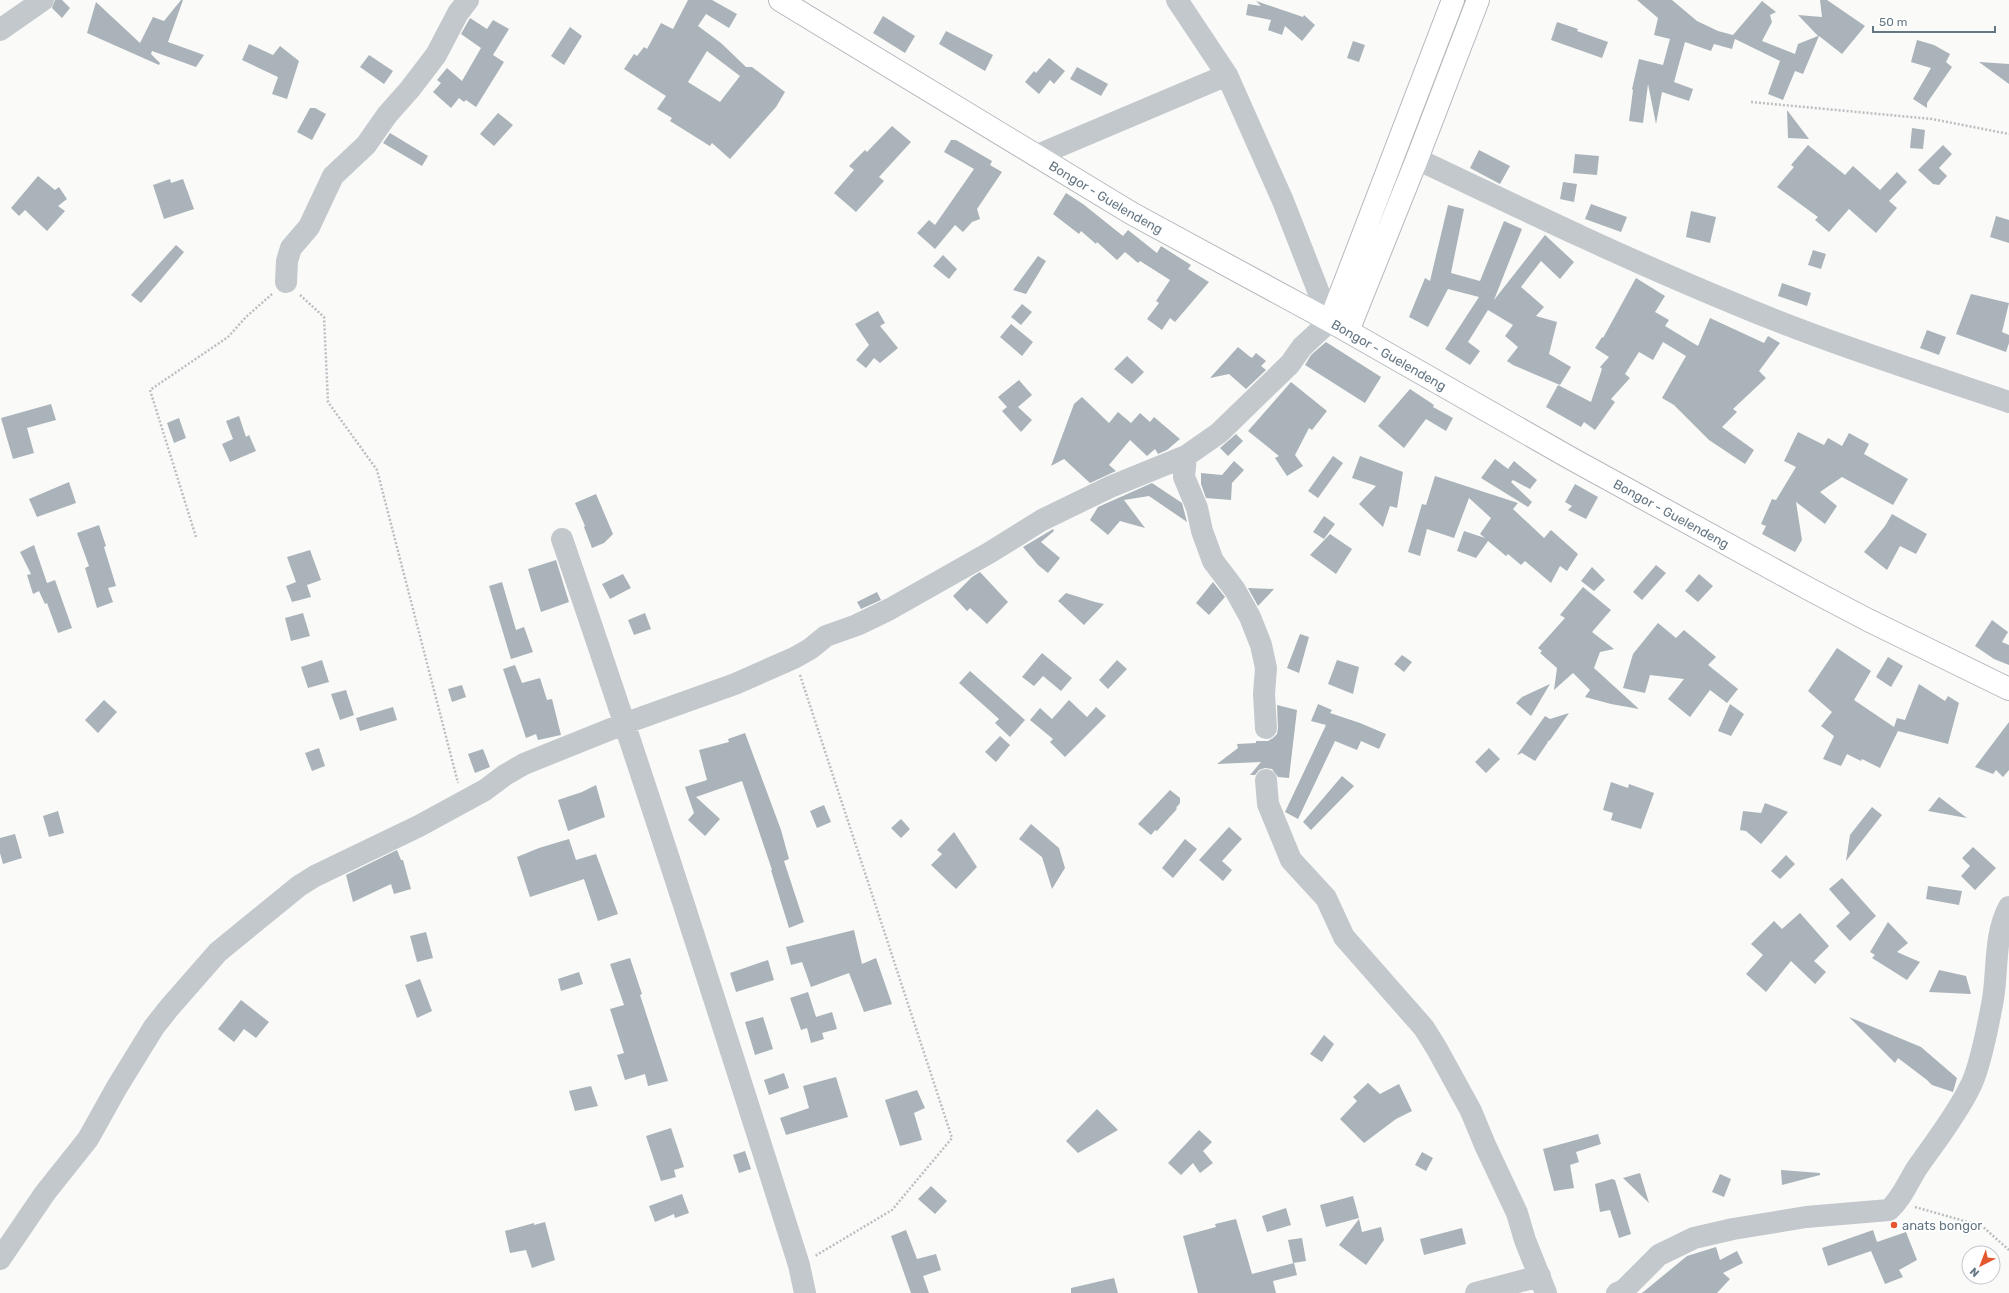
<svg xmlns="http://www.w3.org/2000/svg" width="2009" height="1293" font-family="Rubik,sans-serif">
  <style>
    .building { fill: #aab3b9; fill-rule: evenodd }
    .lines { fill: none; stroke-linecap: round; stroke-linejoin: round }
    .major-casing { stroke: #b5babe; stroke-width: 24 }
    .highway-casing { stroke: #b4b9bd; stroke-width: 24 }
    .path { stroke: #bbbfc2; stroke-width: 2.5; stroke-dasharray: 2 2; stroke-linecap: butt }
    .minor { stroke: #c3c8cc; stroke-width: 22 }
    .major { stroke: #fff; stroke-width: 22 }
    .highway { stroke: #fff; stroke-width: 22 }
    .poi-dot { fill: #e4572e; stroke: #fff; stroke-width: 1.5 }
    .labels { text-anchor: middle; dominant-baseline: central; stroke-width: 4; stroke-linejoin: round; paint-order: stroke }
    .street-label { font-size: 13px; fill: #657683; stroke: #fff }
    .poi-label { font-size: 13px; fill: #657683; stroke: #fff; text-anchor: start }
  </style>
  <rect width="100%" height="100%" fill="#fafaf8"/>
  <path class="building" d="M55,0H62L70,8L62,18L52,8Z
    M181,0H183L168,42L204,55L196,67L152,51L151,54L160,63L159,65L87,33L96,2L140,43L153,17L164,21Z
    M688,0H712L737,14L729,28L706,14L698,26L721,43L746,67H752L785,92L776,107L730,159L712,143L710,146L670,121L672,118L657,109L666,96L624,69L634,54L637,56L644,47L647,49L661,23L673,29ZM707,51L740,76L720,102L688,82Z
    M1637,0H1672L1697,21L1718,31L1733,35L1762,1L1776,12L1770,15L1772,22L1762,41L1795,54L1798,44L1818,36L1798,15L1822,17L1820,0H1827L1865,26L1842,54L1819,36L1803,74L1795,71L1783,100L1768,94L1780,61L1735,39L1732,49L1714,44L1711,51L1685,42L1674,82L1693,89L1689,101L1662,92L1656,124L1648,84L1643,123L1629,121L1633,90L1632,89L1639,59L1663,65L1670,39L1654,35L1658,18Z
    M1256,1L1303,17L1304,15L1315,25L1302,41L1285,26L1282,35L1268,30L1271,20L1246,15L1248,4L1261,6Z
    M883,16L915,36L905,53L873,33Z
    M470,18L487,29L493,20L509,29L493,55L504,62L476,107L466,100L464,102L459,98L451,108L433,92L441,83L437,80L447,68L462,81L481,48L461,34Z
    M1557,22L1578,29L1577,31L1608,42L1602,58L1551,40Z
    M570,27L582,36L564,65L551,56Z
    M946,31L993,55L985,71L939,44Z
    M1917,40L1934,45L1950,54L1946,62L1952,67L1927,103V108L1913,99L1931,68L1911,62Z
    M1353,41L1365,45L1359,62L1347,58Z
    M249,44L273,55L280,46L299,61L287,99L272,94L278,77L242,60Z
    M369,55L393,71L384,84L360,67Z
    M1049,58L1065,71L1054,84L1050,80L1039,94L1025,82L1034,71L1036,73Z
    M1979,62L2009,64V84Z
    M1077,67L1108,84L1101,96L1070,79Z
    M310,108H315L326,114L312,140L297,132Z
    M1787,110L1809,139L1788,138Z
    M498,113L513,125L494,146L480,134Z
    M892,126L911,142L879,177L884,181L856,212L834,193L854,170L849,166L865,150L867,152Z
    M1912,128L1925,130L1923,149L1910,148Z
    M390,133L428,156L422,166L383,143Z
    M951,140H956L992,161L990,165L1002,172L977,209L980,219L972,222L963,232L955,225L935,249L917,233L929,220L935,225L974,169L944,152Z
    M1808,145L1845,175L1853,166L1880,190L1897,172L1907,182L1889,201L1897,208L1876,233L1849,209L1829,232L1815,220L1818,217L1777,187L1794,167L1791,165Z
    M1943,145L1952,154L1939,168L1947,176L1939,185L1933,184L1918,170Z
    M1479,150L1510,166L1500,184L1470,168Z
    M1575,154L1599,156L1597,175L1573,173Z
    M38,176L55,190L59,187L67,199L58,206L65,211L47,231L25,210L19,216L11,208Z
    M170,179L171,183L183,179L194,209L164,219L153,185Z
    M1563,182L1577,184L1574,202L1560,199Z
    M1066,193L1083,204L1123,236L1128,230L1157,253L1161,246L1191,265L1188,269L1209,282L1175,322L1170,318L1162,330L1147,319L1159,303L1156,301L1170,280L1140,261L1138,263L1125,252L1117,260L1097,242L1096,244L1081,231L1079,234L1053,214Z
    M1591,204L1627,217L1621,232L1585,219Z
    M1448,205L1464,209L1451,273L1480,281L1504,221L1522,229L1494,300L1545,235L1574,262L1560,279L1541,261L1521,287L1544,307L1536,316L1557,322L1549,354L1571,367L1560,385L1513,365L1507,361L1518,347L1505,336L1513,325L1488,310L1468,342L1480,351L1470,365L1445,349L1479,297L1448,289L1428,327L1409,317L1425,278L1430,281Z
    M1691,211L1716,217L1710,243L1686,237Z
    M1996,216L2009,220V243L1990,237Z
    M176,245L184,252L141,303L131,295Z
    M1813,250L1826,254L1821,269L1808,265Z
    M943,255L957,269L949,279L933,266Z
    M1038,256L1046,261L1026,294L1013,290Z
    M1636,278L1665,296L1655,312L1669,320L1665,326L1698,346L1710,318L1764,343L1768,336L1780,343L1759,371L1766,378L1733,409L1737,412L1722,427L1754,450L1745,464L1709,440L1674,405L1662,398L1686,356L1663,342L1653,360L1639,352L1625,374L1630,378L1611,399L1615,402L1595,430L1584,422L1581,427L1546,407L1558,385L1591,402L1602,369L1600,367L1609,357L1595,348L1602,337L1603,338Z
    M1782,283L1811,293L1807,306L1778,296Z
    M1971,294L2009,303L2002,332L2009,335V343L2006,352L1956,334Z
    M1022,304L1032,312L1021,325L1011,317Z
    M878,311L885,323L880,326L898,348L880,363L874,358L866,368L856,360L869,345L855,324Z
    M1011,324L1033,342L1022,356L1000,337Z
    M1927,330L1946,337L1939,355L1920,348Z
    M1326,342L1381,377L1365,403L1305,365L1311,355Z
    M1238,347L1249,356L1252,358L1256,353L1266,361L1261,366L1266,370L1246,389L1229,374L1210,378Z
    M1127,356L1144,372L1132,384L1114,369Z
    M1019,380L1032,395L1018,407L1032,420L1021,432L1002,411L1007,407L998,397Z
    M1291,382L1327,411L1312,430L1309,428L1295,455L1303,466L1287,476L1275,458L1279,456L1248,431Z
    M1410,389L1434,405L1433,407L1453,418L1446,431L1426,419L1404,448L1378,426Z
    M1082,397L1109,423L1118,412L1131,423L1140,413L1150,422L1154,417L1180,439L1167,450L1158,454L1155,449L1147,456L1130,440L1109,465L1116,471L1090,483L1064,459L1051,466L1074,404Z
    M51,404L56,420L27,428L34,453L13,459L1,418Z
    M239,416L246,437L249,435L256,451L230,462L222,444L233,439L226,421Z
    M179,418L186,438L174,443L167,423Z
    M1798,432L1824,445L1828,438L1842,446L1849,433L1869,444L1864,454L1908,479L1893,505L1842,477L1820,492L1837,506L1825,524L1796,502L1802,540L1795,552L1762,534L1766,526L1761,524L1772,499L1776,500L1796,467L1784,461Z
    M1236,434L1243,441L1228,456L1220,448Z
    M1333,456L1343,463L1318,498L1308,491Z
    M1360,456L1403,472L1397,508L1390,506L1383,527L1359,504L1376,486L1352,478Z
    M1495,459L1508,469L1514,461L1537,480L1530,489L1513,480L1511,482L1532,502L1528,507L1481,478Z
    M1234,461L1244,470L1232,483L1231,500L1206,498L1201,484V473L1222,475Z
    M1435,476L1518,503L1513,509L1544,538L1551,530L1578,554L1567,571L1560,566L1551,583L1525,561L1521,565L1508,554L1506,556L1488,541L1476,558L1457,551L1464,531L1485,538L1480,534L1491,518L1469,498L1454,538L1427,529L1420,556L1408,552L1422,504L1426,505Z
    M69,482L76,503L37,517L29,499Z
    M1152,483L1182,503L1187,522L1149,496L1124,500L1145,528L1120,521L1108,535L1090,520L1098,507Z
    M1575,484L1598,497L1586,519L1568,510L1572,506L1565,502Z
    M596,494L613,534L604,543L592,548L584,527L585,526L575,503Z
    M1892,514L1927,534L1916,554L1900,546L1887,570L1864,552L1885,526Z
    M1324,516L1335,524L1324,539L1313,532Z
    M99,525L106,546L104,547L116,586L108,588L113,602L97,608L85,568L89,566L77,533Z
    M1053,529L1054,531L1041,542L1060,558L1048,573L1038,565L1023,547Z
    M1330,534L1352,549L1336,574L1310,555Z
    M34,545L47,583L55,580L72,628L58,633L47,603L45,604L39,591L33,594L27,575L31,574L20,552Z
    M310,550L321,580L307,585L311,597L292,602L286,586L296,582L287,557Z
    M556,560L569,602L541,612L528,569Z
    M1656,565L1666,573L1642,600L1633,592Z
    M1592,567L1605,580L1594,591L1581,581Z
    M980,572L1008,602L987,624L970,608L967,611L953,596L972,577Z
    M623,574L631,588L610,599L602,584Z
    M1699,574L1713,586L1698,602L1685,591Z
    M502,582L516,630L524,627L533,652L511,659L489,586Z
    M1213,582L1225,597L1209,615L1196,603Z
    M1583,587L1611,610L1592,632L1614,649L1600,652L1594,668L1639,709L1611,704L1585,697L1590,690L1573,673L1554,690L1557,668L1540,653L1542,651L1538,648L1565,618L1560,615Z
    M1248,588L1274,589L1258,606Z
    M877,592L881,600L861,609L857,602Z
    M1066,593L1095,602L1104,604L1084,625L1058,601Z
    M303,613L310,636L291,641L285,618Z
    M645,613L651,629L634,635L628,620Z
    M1992,620L2008,632L2002,642L2009,645V665L1994,659L1975,646Z
    M1658,623L1676,638L1684,630L1716,657L1708,665L1738,689L1727,703L1710,690L1690,717L1668,699L1684,679L1650,675L1645,693L1623,688L1633,654Z
    M1300,634L1309,637L1299,673L1287,668Z
    M1837,648L1871,671L1854,700L1894,727L1897,718L1905,720L1919,684L1945,701L1948,696L1959,703L1948,744L1898,731L1880,768L1862,759L1861,761L1847,754L1841,766L1823,759L1834,736L1821,726L1832,712L1808,691Z
    M1042,653L1072,678L1061,691L1043,676L1034,686L1022,677Z
    M1402,655L1412,662L1404,672L1394,664Z
    M1888,657L1903,666L1891,687L1876,677Z
    M322,660L329,682L308,688L301,667Z
    M1117,660L1127,669L1108,689L1099,680Z
    M1337,660L1359,667L1353,694L1328,684Z
    M515,665L522,683L540,678L547,700L552,699L561,735L538,740L536,734L526,738L503,669Z
    M970,671L1025,720L1010,737L995,723L999,719L959,683Z
    M1550,684L1531,716L1516,703L1522,697Z
    M462,685L466,697L452,702L448,689Z
    M346,690L354,715L340,720L331,694Z
    M104,700L117,712L98,733L85,720Z
    M1069,700L1087,717L1096,707L1106,716L1065,757L1050,742L1053,739L1030,720L1040,708L1052,719Z
    M1318,704L1332,710L1330,713L1360,723L1386,734L1379,749L1361,741L1357,750L1335,741L1298,819L1285,812L1326,725L1311,721Z
    M1730,704L1744,714L1731,736L1718,731Z
    M1277,705L1297,710L1289,778L1278,777L1272,769L1265,768L1259,770L1255,775H1250L1261,762L1217,764L1238,748L1237,744L1256,743V741H1268L1273,738L1277,734L1278,728Z
    M393,707L397,720L360,731L356,718Z
    M1569,713L1550,740L1547,742H1548L1535,761L1522,753L1517,755L1545,716L1550,719Z
    M2009,722V770L2003,777L1996,770L1993,774L1975,767Z
    M745,733L781,830L789,859L784,861L804,922L789,928L771,870H772L742,781L696,797L720,819L705,836L688,820L694,813L685,787L707,780L699,750L729,742L728,739Z
    M1000,736L1010,745L996,762L985,752Z
    M319,748L325,766L312,771L305,753Z
    M1489,748L1500,759L1486,773L1475,762Z
    M483,749L490,767L475,773L468,754Z
    M1342,776L1354,786L1311,830L1303,822Z
    M1611,782L1628,788L1629,784L1654,793L1641,829L1611,820L1613,813L1603,810Z
    M596,785L605,817L568,831L558,800L582,792Z
    M1170,790L1180,798V803L1176,808L1177,809L1157,831L1155,830L1151,835L1138,824Z
    M1939,797L1967,818L1928,811Z
    M1765,803L1788,812L1761,844L1746,831L1740,830L1743,811L1761,813Z
    M824,805L831,822L817,828L810,811Z
    M1872,807L1882,815L1846,861L1850,835Z
    M58,811L64,833L49,837L43,816Z
    M901,819L910,829L901,838L891,828Z
    M1031,824L1059,848L1065,868L1052,889L1042,857L1019,839Z
    M1229,827L1242,839L1222,861L1232,870L1223,881L1199,860Z
    M954,832L977,867L956,889L931,865L942,854L937,850Z
    M15,834L22,858L3,864L0,853V838Z
    M569,839L576,860L596,854L618,914L598,921L584,879L530,897L517,857L539,848Z
    M1185,839L1197,849L1173,878L1162,868Z
    M1973,847L1996,868L1975,890L1961,876L1970,866L1962,858Z
    M397,850L401,860H403L411,889L394,894L391,884L353,902L346,875Z
    M1786,855L1795,864L1780,879L1771,871Z
    M1842,878L1876,916L1850,941L1836,926L1850,913L1829,889Z
    M1928,886L1962,891L1959,905L1926,899Z
    M1800,913L1829,946L1814,961L1826,972L1815,984L1791,961L1766,992L1746,974L1763,955L1751,944L1774,921L1782,929Z
    M1888,922L1908,943L1897,952L1920,962L1907,980L1872,958L1875,955L1870,952Z
    M854,930L862,964L876,958L892,1004L864,1012L849,973L811,987L802,962L791,965L786,947Z
    M426,932L433,958L417,962L410,936Z
    M630,958L642,994L640,995L668,1081L648,1086L645,1074L625,1080L617,1055L624,1053L610,1009L624,1005L610,964Z
    M768,960L774,980L736,992L730,973Z
    M1939,970L1966,976L1971,994L1929,992Z
    M579,972L583,984L561,991L558,979Z
    M420,979L432,1011L417,1018L405,985Z
    M808,992L816,1017L832,1012L837,1029L822,1033L824,1039L811,1043L807,1028L801,1030L790,998Z
    M241,1000L269,1022L256,1038L244,1029L234,1042L218,1029Z
    M763,1017L773,1049L755,1055L745,1022Z
    M1849,1017L1921,1047L1957,1078L1953,1092L1932,1085L1927,1080L1898,1058L1895,1063Z
    M1324,1035L1334,1044L1322,1062L1310,1054Z
    M784,1073L789,1088L769,1095L764,1080Z
    M836,1077L848,1117L786,1135L780,1118L809,1108L803,1086Z
    M1368,1083L1380,1094L1399,1084L1412,1111L1396,1119L1364,1143L1340,1119L1357,1101L1353,1097Z
    M591,1086L598,1106L575,1111L569,1091Z
    M917,1090L925,1108L914,1113L922,1140L900,1146L885,1100Z
    M1097,1109L1118,1130L1078,1153L1066,1141Z
    M671,1128L684,1167L674,1170L676,1177L661,1181L646,1136Z
    M1199,1130L1212,1142L1203,1151L1213,1163L1200,1173L1193,1163L1181,1175L1168,1163Z
    M1598,1134L1601,1144L1576,1152L1579,1162L1570,1165L1574,1188L1554,1191L1543,1149Z
    M745,1151L751,1169L739,1173L733,1155Z
    M1422,1152L1433,1158L1426,1171L1415,1165Z
    M1781,1170L1820,1173V1175L1782,1185Z
    M1640,1173L1649,1203L1623,1178Z
    M1720,1174L1731,1179L1724,1197L1712,1192Z
    M1612,1179L1615,1180L1631,1234L1619,1238L1610,1210L1600,1212L1595,1184Z
    M931,1186L947,1201L935,1214L918,1199Z
    M682,1194L689,1213L675,1218L674,1214L655,1222L649,1206Z
    M1353,1196L1359,1218L1326,1227L1320,1205Z
    M1286,1208L1291,1225L1267,1232L1262,1216Z
    M1236,1219L1252,1274L1294,1263L1297,1275L1273,1281L1276,1293H1198L1183,1236L1216,1227L1215,1224Z
    M1359,1219L1362,1232L1381,1227L1384,1240L1366,1265L1339,1245Z
    M545,1222L555,1260L532,1268L526,1250L510,1253L505,1231L534,1223V1225Z
    M1462,1228L1466,1244L1424,1255L1420,1239Z
    M906,1230L917,1259L936,1254L941,1270L923,1276L929,1293H911L891,1236Z
    M1873,1230L1877,1242L1906,1232L1917,1260L1899,1270L1903,1277L1885,1284L1871,1251L1828,1266L1822,1248Z
    M1302,1238L1306,1261L1293,1263L1288,1240Z
    M1716,1247L1720,1260L1737,1251L1743,1263L1723,1273L1730,1279L1717,1293H1642L1687,1256Z
    M1114,1278L1118,1293H1071V1288Z"/>
  <g class="lines">
    <defs>
      <path id="major" d="M1330,321L1453,0
        M1348,331L1417,159L1478,0"/>
      <g id="highway">
        <path id="s1" d="M780,0L1131,213L1330,321L1572,459L1809,589L1868,620L2009,689"/>
      </g>
    </defs>
    <use href="#major" class="major-casing"/>
    <use href="#highway" class="highway-casing"/>
    <path class="path" d="M1751,102L1932,119L2009,134
      M300,295L324,317L328,402L377,470L458,783
      M196,537L150,390L228,337L246,317L272,294
      M800,675L952,1138L892,1210L815,1256
      M1915,1207L1982,1226L2009,1250"/>
    <path class="minor" d="M0,30L43,0
      M1038,155L1227,75
      M1417,159C1522,209 1626,259 1733,303C1823,341 1917,371 2009,402
      M286,282L287,261L291,248L309,227L333,176L366,145L387,115L410,89L436,55L458,13L468,0
      M1186,456L1184,477L1197,508L1202,531L1213,561L1235,590L1250,617L1261,645L1266,668L1264,694L1266,728
      M562,539C645,780 722,1022 799,1265L805,1293
      M1266,780L1268,804L1291,860L1326,898L1344,937L1424,1028L1437,1049L1471,1111L1485,1145L1517,1213L1525,1240L1546,1293
      M0,1259L45,1193L88,1139L117,1087L154,1027L169,1008L218,952L299,886L315,876L419,826L485,790L505,775L524,764L626,723L735,684L794,658L810,649L826,636L857,625L890,609L989,553L1042,520L1110,487L1186,456L1219,433L1290,364L1302,347L1330,321L1283,201L1227,75L1177,0
      M1476,1293L1540,1276
      M1617,1293L1624,1290L1659,1255L1694,1238L1733,1229L1806,1217L1889,1210C1902,1198 1908,1182 1917,1168C1935,1142 1955,1117 1969,1089C1980,1070 1989,1021 1993,999C1998,968 1994,935 2009,907"/>
    <use href="#major" class="major"/>
    <use href="#highway" class="highway"/>
  </g>
  <circle class="poi-dot" cx="1894" cy="1225" r="4"/>
  <g class="labels">
    <g class="street-label">
      <text stroke="none"><textPath href="#s1" startOffset="381">Bongor - Guelendeng</textPath></text>
      <text stroke="none"><textPath href="#s1" startOffset="705">Bongor - Guelendeng</textPath></text>
      <text stroke="none"><textPath href="#s1" startOffset="1029">Bongor - Guelendeng</textPath></text>
    </g>
    <g class="poi-label">
      <text x="1902" y="1225">anats bongor</text>
    </g>
  </g>
  <g transform="translate(1981 1265) rotate(222)"><circle r="19" fill="#ffffff" stroke="#c1c8cd"/>
  <path d="M0-3L7 15L0 10L-7 15Z" fill="#e4572e"/>
  <text y="-6" font-size="11" font-weight="bold" text-anchor="middle" fill="#657683">N</text>
  </g>
  <path d="M1873 26v6h122v-6" fill="none" stroke="#657683" stroke-width="2"/>
  <text x="1879" y="26" font-size="12" fill="#657683" stroke="#ffffff" stroke-width="3" paint-order="stroke">50 m</text>
</svg>
